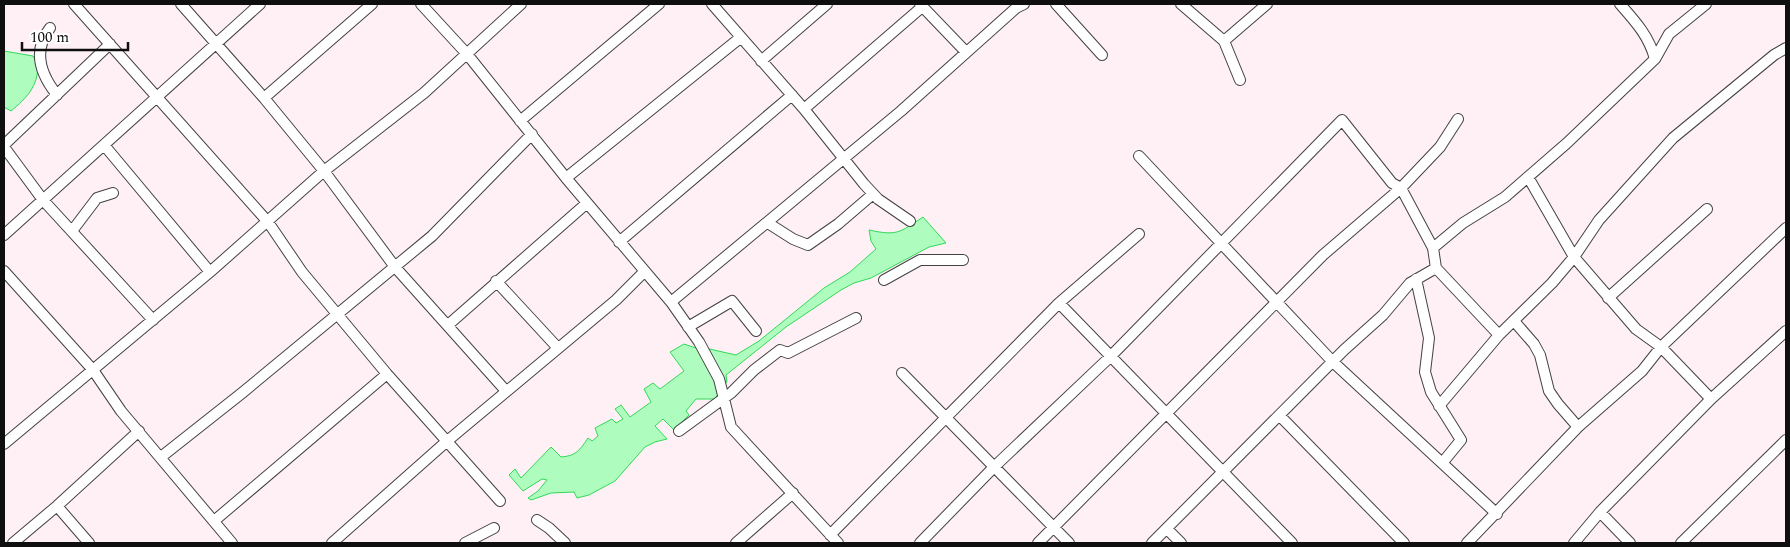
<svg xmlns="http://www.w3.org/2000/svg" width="1790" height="547" font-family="Spectral,serif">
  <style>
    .water { fill: #affcbf; stroke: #2fda57 }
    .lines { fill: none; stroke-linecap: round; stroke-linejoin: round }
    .minor-casing { stroke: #424242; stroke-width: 12 }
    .minor { stroke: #fff; stroke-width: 10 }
  </style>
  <rect width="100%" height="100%" fill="#fff0f6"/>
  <path class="water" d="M4,51L33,56L38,65C38,86 27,98 11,111L4,107Z
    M923,217L946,243L929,247L871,278L854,283L841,290L786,327L726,375L727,382L722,384L705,348L736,355L759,341L824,288L850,272L876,249L871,241L869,230C897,236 899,233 923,217Z
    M684,344L699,349L714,373L719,392L715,399H696L686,411L689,415L680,424L676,432L663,419L655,426L667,439L655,442L645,447L615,481L589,495L577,498L574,492L551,493L531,500L528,498L538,491L547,480L542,479L523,491L509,475L515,469L521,478L551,447L561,457C576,456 580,450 588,438L592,441L598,436L595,428L612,419L616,423L623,419L615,409L621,405L630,417L651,402L644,389L653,383L660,389L684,371L670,352Z"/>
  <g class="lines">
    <defs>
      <path id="minor" d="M74,4L268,222L302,272L387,374L500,501
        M181,4L264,98L324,171L395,267L506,391
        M421,4L467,54L566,178L671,302L699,342L719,379L731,427L838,543
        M712,4L804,109L864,184L878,199L910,221
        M920,4L966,52
        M1056,4L1102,55
        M1181,4L1224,41L1240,80
        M1620,4C1635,21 1649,36 1655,59
        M50,28C32,51 41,75 57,95
        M1224,41L1267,4
        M761,61L827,4
        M264,98L372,4
        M804,109L922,7
        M520,121L659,4
        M4,145L110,44
        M104,145L210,272
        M4,147L43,200L153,320
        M1139,156L1333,362L1497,514
        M1528,177L1574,257L1636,329L1661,347L1711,399
        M566,178L740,38
        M771,225L793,239L808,245L838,224L873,194
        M72,231L97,198L113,193
        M4,235L260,4
        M619,242L792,95
        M4,271L93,370L121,411L232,543
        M1416,279L1429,338L1425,372L1431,392L1461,440L1443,462
        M884,280L920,260H963
        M496,281L557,347
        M1608,298L1707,209
        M671,302L901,111L1016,8L1024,4
        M1059,303L1292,543
        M1514,321L1534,344L1540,355L1549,391L1558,404L1578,427
        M448,325L587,203
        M688,327L732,301L756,331
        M1499,335L1436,268L1433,248L1463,223L1505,197L1567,143L1655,59L1669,34L1706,4
        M902,373L1069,543
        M1439,406L1499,335L1552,283L1574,257L1599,220L1673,138L1774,55L1786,48
        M1280,416L1404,543
        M679,431L731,393L754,370L780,350L788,353L856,318
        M4,444L210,272L324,171L424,93L521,4
        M161,457L242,393L432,236L532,134
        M57,506L89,543
        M1600,512L1630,543
        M537,520L549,528L565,543
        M214,521L387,374
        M1167,529L1181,543
        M830,535L1059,303L1139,234
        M13,543L57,506L139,431
        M332,543L446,442L616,300L644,272
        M465,543L494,528
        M736,543L793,493
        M920,543L994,467L1110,357L1342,120L1392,183L1401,188L1440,147L1458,119
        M1038,543L1323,255L1401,188L1433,248
        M1152,543L1344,350L1383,315L1410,283L1436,268
        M1467,543L1578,427L1642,371L1661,347L1786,228
        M1574,543L1600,512L1711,399L1786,331
        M1681,543L1786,440"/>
    </defs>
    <use href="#minor" class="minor-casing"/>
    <use href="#minor" class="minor"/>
  </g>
  <rect width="1790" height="547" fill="none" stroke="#0f0f0f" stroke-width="10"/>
  <path d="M22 42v8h106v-8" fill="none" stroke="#0f0f0f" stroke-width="2.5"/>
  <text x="30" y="42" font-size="15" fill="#0f0f0f" stroke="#ffffff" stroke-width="4" paint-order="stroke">100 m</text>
</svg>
